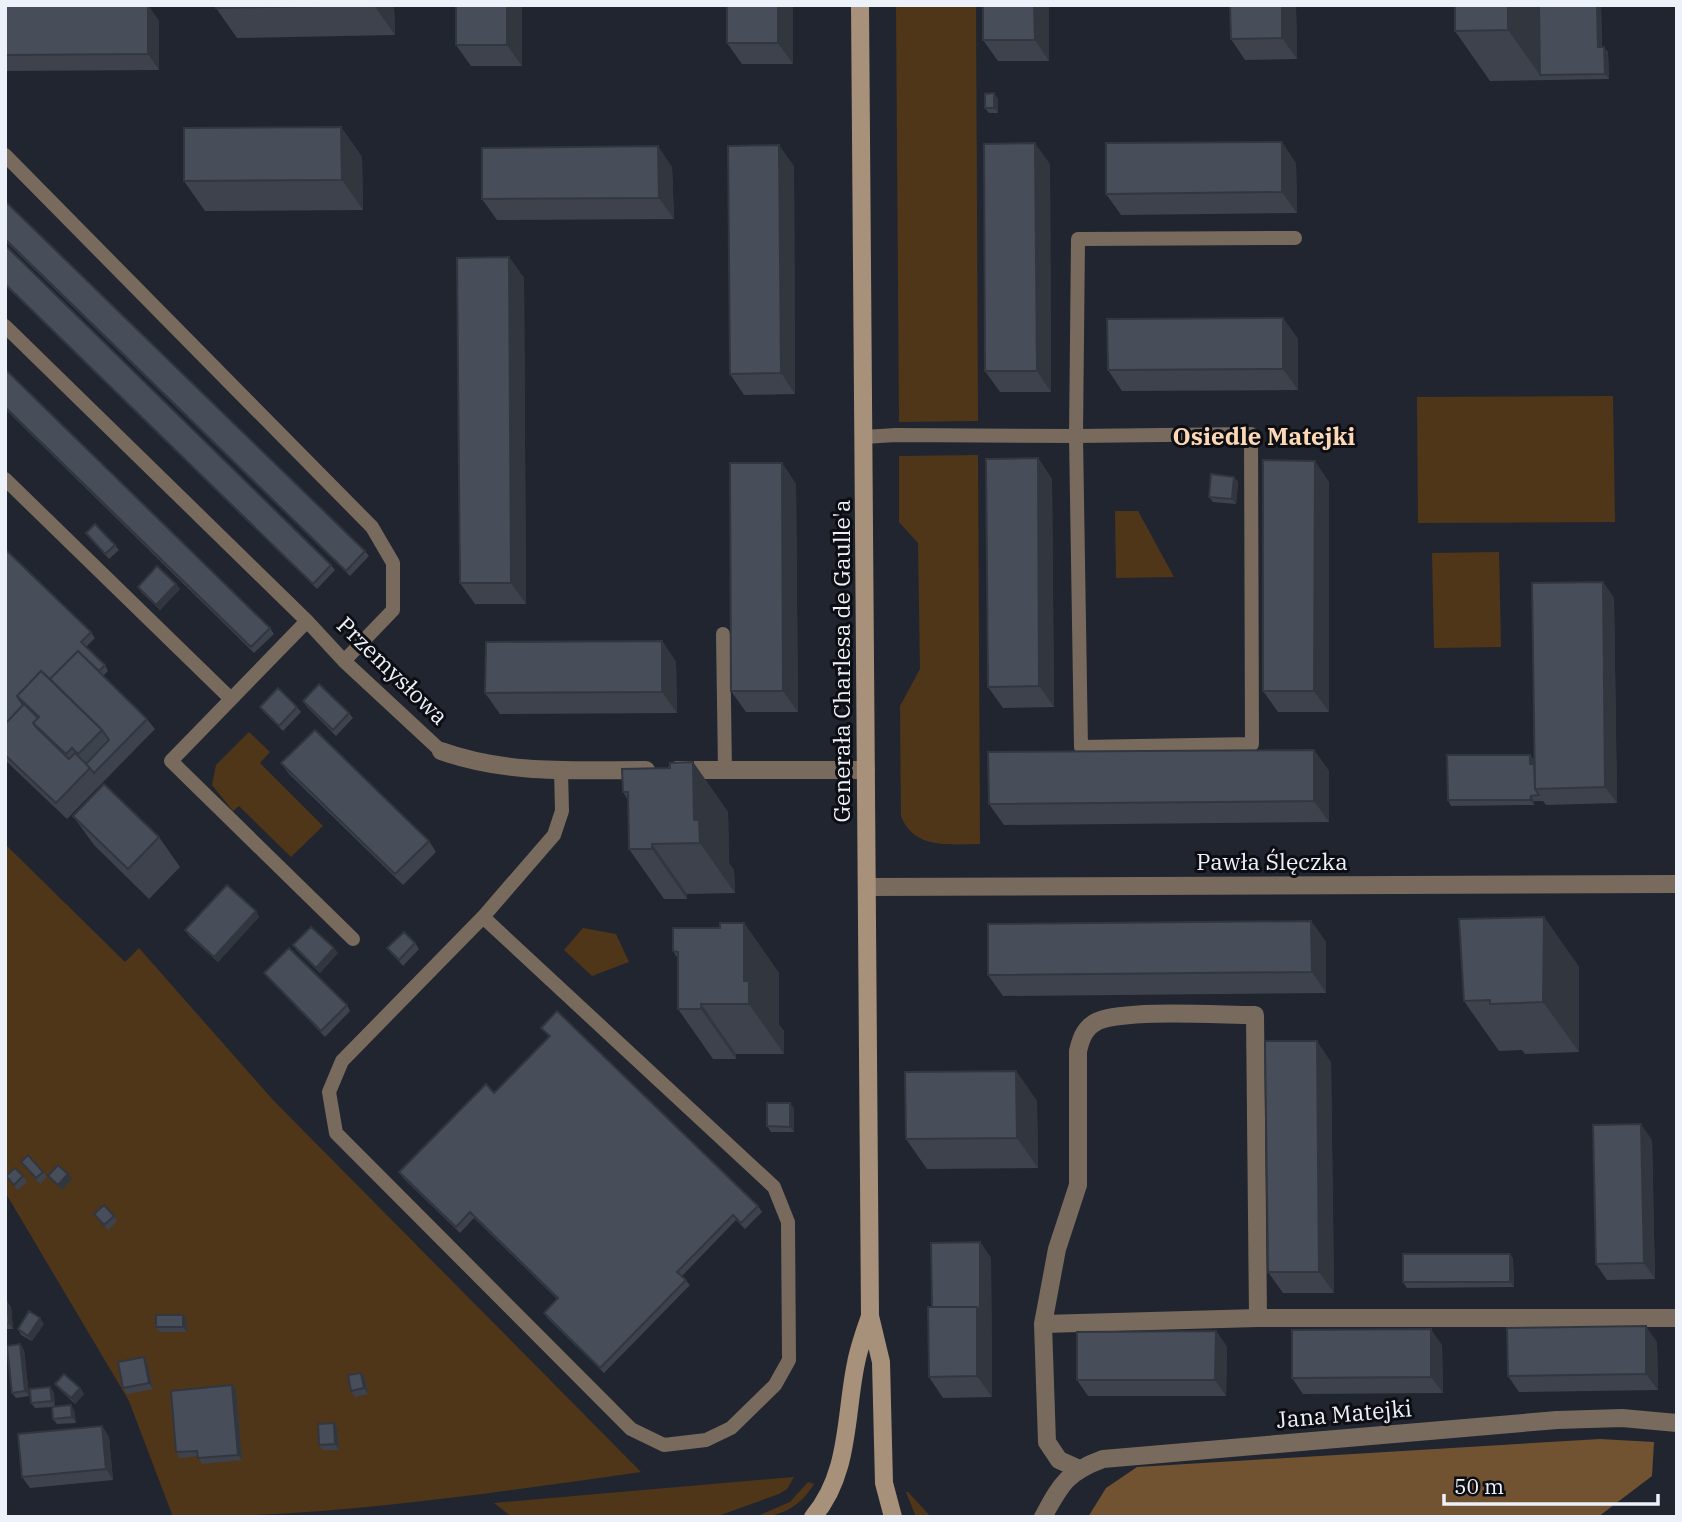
<svg xmlns="http://www.w3.org/2000/svg" width="1682" height="1522" font-family="'IBM Plex Serif',serif">
  <style>
    .green { fill: #503619 }
    .forest { fill: #715231 }
    .lines { fill: none; stroke-linecap: round; stroke-linejoin: round }
    .lane { stroke: #786a5c; stroke-width: 14 }
    .street { stroke: #786a5c; stroke-width: 18 }
    .secondary { stroke: #a8917a; stroke-width: 18 }
    .wall { fill: #3e424d }
    .shaded-wall { fill: #32363f }
    .building { fill: #484d5a; stroke: #32363f; stroke-width: 2 }
    .labels { text-anchor: middle; dominant-baseline: central; stroke-width: 6; stroke-linejoin: round; paint-order: stroke }
    .street-label { font-size: 23px; fill: #edf1f9; stroke: #0c0e13 }
    .neighbourhood-label { font-size: 24px; font-weight: bold; fill: #fcd8b6; stroke: #0c0e13 }
  </style>
  <rect width="100%" height="100%" fill="#202530"/>
  <path class="green" d="M896,5H976L978,421L899,422Z
    M1613,396L1615,522L1418,523L1417,397Z
    M978,455L980,844C950,844 914,850 901,816L900,706L920,669L918,543L899,522V456Z
    M1115,511H1138L1174,577L1116,578Z
    M1499,552L1501,647L1434,648L1432,553Z
    M249,732L270,752L260,763L323,826L291,857L239,806L233,811L212,785L216,765Z
    M5,844L125,962L139,948L273,1100L641,1472C485,1494 330,1517 173,1517L129,1401L5,1192Z
    M583,928L616,934L629,962L592,976L564,950Z
    M794,1477L787,1489L779,1494L715,1517H512L494,1503Z
    M808,1482L814,1484C800,1507 781,1517 755,1517L790,1502Z
    M906,1492H908L931,1517H916Z"/>
  <path class="forest" d="M1600,1439L1654,1442L1652,1476L1598,1517H1088L1106,1488L1137,1467Z"/>
  <g class="lines">
    <path class="lane" d="M5,155L372,527L393,563V610L344,661
      M5,326L307,621L344,661L441,751
      M864,437L896,435L1076,436L1081,747L1252,744L1251,434L1076,436L1078,239L1295,238
      M5,479L231,699
      M307,621L171,761L353,939
      M723,634L725,770
      M483,917L774,1187L788,1222L789,1360L775,1385L731,1428L706,1440L664,1445L631,1429L336,1133L329,1092L342,1061L483,917L554,835L562,811L561,770"/>
    <path class="street" d="M441,751C508,775 576,770 646,770
      M677,770H866
      M867,887L1677,884
      M1043,1324L1258,1318H1677
      M1077,1468L1059,1460L1047,1442L1043,1324L1057,1249L1078,1185V1051C1081,1038 1085,1027 1098,1021C1128,1009 1219,1015 1255,1015L1258,1318
      M1043,1517C1061,1484 1067,1472 1103,1459L1557,1420L1622,1418L1677,1423"/>
    <path class="secondary" d="M860,5L870,1316L881,1362L884,1483L893,1517
      M813,1517C850,1474 845,1415 856,1363C859,1347 865,1331 870,1316"/>
  </g>
  <path class="wall" d="M148,5L159,21V70L5,71V6Z
    M216,5H394L395,35L237,38L216,8Z
    M522,5V66H471L456,45Z
    M727,5H793V64H742L727,43Z
    M983,5H1049V61H998L983,40Z
    M1230,5H1296L1297,59L1245,60L1231,39Z
    M1455,5H1601L1602,47L1608,52L1609,79L1490,81L1455,31Z
    M998,99V113H989L985,108Z
    M341,127L362,157L363,210L205,211L184,181Z
    M1296,163L1297,213L1121,215L1106,194Z
    M1050,164L1051,392H1000L985,371Z
    M794,166L795,394L744,395L730,374Z
    M672,167L674,219L497,220L482,199Z
    M5,201L365,551L369,556L350,576L5,241Z
    M5,245L331,565L335,570L317,589L5,285Z
    M509,257L524,278L526,604H475L460,583Z
    M1283,318L1298,339V390L1122,391L1108,370Z
    M5,369L270,628L274,634L254,653L5,409Z
    M1038,458L1052,479L1054,707L1003,708L988,687Z
    M782,463L796,484L798,712H746L731,691Z
    M1234,477L1238,482L1236,504L1213,502L1209,497Z
    M1329,482V712H1278L1263,691Z
    M86,533L115,545L119,550L109,559Z
    M5,549L91,632L95,638L86,647L105,665L108,671L103,676L147,719L155,729L67,819L5,760Z
    M1603,582L1614,598L1617,803L1546,805L1543,801H1534V805L1451,806L1448,800L1530,755L1534,760Z
    M176,584L180,589L160,610L141,592L138,587Z
    M662,641L676,662L677,713L500,714L485,693Z
    M303,701L349,713L353,718L336,736L306,706Z
    M260,707H297L301,712L283,731L264,712Z
    M1314,750L1329,771V822L1004,825L989,804Z
    M693,762L728,812L729,863L734,870L735,893L687,894V899H664L629,849L628,800L623,792L670,768Z
    M281,763L429,841L436,852L403,885L289,774Z
    M73,816L159,837L180,867L149,899L94,845Z
    M256,911L259,917L218,962L189,936L185,930Z
    M1544,917L1579,967V1052L1525,1054L1522,1050L1499,1051L1464,1001Z
    M1311,921L1326,942V993L1003,996L988,975Z
    M744,923L779,973V1025L784,1031V1054H736V1059H713L678,1009V959L673,951L720,928Z
    M415,943L419,949L403,966L387,948Z
    M293,945L338,953L320,973L297,951Z
    M264,973L347,1005L350,1011L325,1037L268,978Z
    M541,1028L758,1206L762,1212L745,1229L736,1220L682,1276L690,1285L604,1373L547,1318L544,1313L557,1299L474,1218L460,1233L403,1178L399,1172L494,1093L549,1037Z
    M1331,1062L1334,1293H1283L1268,1272Z
    M1016,1071L1037,1101L1038,1168L927,1169L906,1139Z
    M790,1103L794,1109V1132H771L767,1126Z
    M1652,1140L1655,1279L1607,1280L1596,1264Z
    M21,1162L43,1172L47,1177L40,1184Z
    M6,1176H23L27,1182L18,1190Z
    M94,1214L114,1216L117,1221L108,1230Z
    M980,1242L991,1258L992,1397L943,1398L929,1377L932,1307Z
    M1510,1254L1513,1259L1514,1287L1407,1288L1403,1282Z
    M5,1302H7L11,1307L13,1329H5Z
    M187,1321V1332H160L156,1327Z
    M44,1324L32,1341L21,1335L18,1329Z
    M1216,1331L1227,1347L1226,1396H1088L1077,1380Z
    M1657,1342L1658,1390L1519,1392L1508,1376Z
    M20,1344L24,1350L29,1396L16,1398L12,1393Z
    M1442,1345L1443,1393L1303,1394L1292,1378Z
    M144,1357L147,1363L153,1389L127,1394L123,1388Z
    M365,1378L368,1394L355,1397L351,1391Z
    M55,1384L80,1388L84,1394L75,1404L59,1389Z
    M50,1387L54,1393L55,1406L74,1410L76,1423L57,1424L53,1419L52,1407L35,1408L31,1403Z
    M236,1390L242,1460L202,1464L198,1456L180,1458L176,1452Z
    M334,1423L337,1428L339,1450H323L319,1445Z
    M102,1426L109,1437L113,1480L30,1488L22,1477Z"/>
  <path class="shaded-wall" d="M148,5L159,21V70L148,54Z
    M374,5H394L395,35Z
    M507,5H522V66L507,45Z
    M778,5H793V64L778,43Z
    M1034,5H1049V61L1035,40Z
    M1282,5H1296L1297,59L1282,38Z
    M1508,5H1543L1540,75L1508,30Z
    M1597,5H1601L1602,52L1598,47Z
    M1604,47L1608,52L1609,79L1605,74Z
    M994,93L998,99V113L994,108Z
    M341,127L362,157L363,210L342,180Z
    M1282,142L1296,163L1297,213L1282,192Z
    M1035,143L1050,164L1051,392L1037,371Z
    M779,145L794,166L795,394L781,373Z
    M658,146L672,167L674,219L659,198Z
    M509,257L524,278L526,604L511,583Z
    M1283,318L1298,339V390L1283,369Z
    M1038,458L1052,479L1054,707L1039,686Z
    M1315,461L1329,482V712L1314,691Z
    M782,463L796,484L798,712L783,691Z
    M1234,477L1238,482L1236,504L1232,499Z
    M1603,582L1614,598L1617,803L1605,787Z
    M176,584L180,589L160,610L156,605Z
    M662,641L676,662L677,713L662,692Z
    M1314,750L1329,771V822L1314,801Z
    M1530,755L1534,760V770L1530,764Z
    M693,762L728,812L729,863L734,870L735,893L700,843L694,820Z
    M1531,796L1534,801V805L1530,800Z
    M652,844L687,894V899L652,849Z
    M256,911L259,917L218,962L214,957Z
    M1544,917L1579,967V1052L1543,1002Z
    M1311,921L1326,942V993L1312,972Z
    M744,923L779,973V1025L784,1031V1054L749,1004L744,981Z
    M334,948L338,953L320,973L316,968Z
    M701,1004L736,1054V1059L701,1009Z
    M1317,1041L1331,1062L1334,1293L1319,1272Z
    M1016,1071L1037,1101L1038,1168L1017,1138Z
    M790,1103L794,1109V1132L790,1127Z
    M1641,1124L1652,1140L1655,1279L1644,1263Z
    M68,1174L72,1179L62,1190L58,1185Z
    M980,1242L991,1258L992,1397L977,1376V1307Z
    M1510,1254L1513,1259L1514,1287L1510,1282Z
    M7,1302L11,1307L13,1329L9,1323Z
    M183,1315L187,1321V1332L183,1327Z
    M40,1318L44,1324L32,1341L28,1336Z
    M1646,1326L1657,1342L1658,1390L1646,1374Z
    M1431,1329L1442,1345L1443,1393L1431,1377Z
    M1216,1331L1227,1347L1226,1396L1215,1380Z
    M20,1344L24,1350L29,1396L25,1391Z
    M144,1357L147,1363L153,1389L149,1383Z
    M361,1373L365,1378L368,1394L364,1388Z
    M232,1385L236,1390L242,1460L238,1455Z
    M50,1387L54,1393L55,1406L52,1401Z
    M80,1388L84,1394L75,1404L71,1398Z
    M71,1405L74,1410L76,1423L72,1417Z
    M334,1423L337,1428L339,1450L335,1444Z
    M102,1426L109,1437L113,1480L106,1469Z"/>
  <path class="building" d="M148,5V54L5,55V6Z
    M216,5H374L216,8Z
    M456,5H507V45H456Z
    M727,5H778V43H727Z
    M983,5H1034L1035,40H983Z
    M1230,5H1282V38L1231,39Z
    M1455,5H1508V30L1455,31Z
    M1539,5H1597L1598,47H1604L1605,74L1540,75Z
    M994,93V108H985V94Z
    M341,127L342,180L184,181V128Z
    M1282,142V192L1106,194V143Z
    M1035,143L1037,371H985L984,144Z
    M779,145L781,373L730,374L728,146Z
    M658,146L659,198L482,199V148Z
    M5,201L365,551L346,571L5,239Z
    M5,245L331,565L313,584L5,284Z
    M509,257L511,583H460L457,258Z
    M1283,318V369L1108,370L1107,319Z
    M5,369L270,628L251,647L5,407Z
    M1038,458L1039,686L988,687L986,459Z
    M1263,460L1315,461L1314,691H1263Z
    M730,463H782L783,691H731Z
    M1211,474L1234,477L1232,499L1209,497Z
    M95,524L115,545L105,554L86,533Z
    M5,549L91,632L81,642L105,665L99,671L78,651L50,679L41,671L17,696L23,705L5,724Z
    M157,566L176,584L156,605L138,587Z
    M1603,582L1605,787L1535,789L1532,583Z
    M662,641V692L485,693L486,642Z
    M78,651L147,719L94,773L86,764L109,740L102,730L50,679Z
    M41,671L102,730L78,754L72,748L66,754L33,723L39,717L17,696Z
    M319,684L349,713L333,730L303,701Z
    M278,688L297,707L279,726L260,707Z
    M24,704L38,718L33,723L37,728L69,759L75,753L90,768L56,803L5,755V724Z
    M315,730L429,841L395,874L281,763Z
    M1314,750V801L989,804L988,752Z
    M1447,755H1530V764H1534L1535,789L1539,795L1531,796L1530,800H1448Z
    M693,762L694,820H699L700,843L652,844V849H629L628,792H623L622,769L670,768V763Z
    M104,784L159,837L128,869L73,816Z
    M227,885L256,911L214,957L185,930Z
    M1544,917L1543,1002L1490,1004V1000L1464,1001L1459,919Z
    M1311,921L1312,972L988,975V924Z
    M720,923H744V981H749V1004H701V1009H678V952L673,951V928H720Z
    M311,927L334,948L316,968L293,945Z
    M404,932L415,943L399,960L387,948Z
    M289,948L347,1005L321,1031L264,973Z
    M557,1011L758,1206L741,1223L733,1215L677,1272L686,1280L600,1368L544,1313L558,1298L470,1212L456,1227L399,1172L486,1084L494,1093L550,1036L541,1028Z
    M1265,1041H1317L1319,1272H1268Z
    M1016,1071L1017,1138L906,1139L905,1072Z
    M767,1103H790V1127L767,1126Z
    M1641,1124L1644,1263L1596,1264L1593,1125Z
    M28,1155L43,1172L36,1178L21,1162Z
    M58,1165L68,1174L58,1185L48,1176Z
    M15,1168L23,1176L14,1185L6,1176Z
    M104,1205L114,1216L104,1225L94,1214Z
    M980,1242V1312L977,1307H932L931,1243Z
    M1403,1254H1510V1282H1403Z
    M5,1302H7L9,1323L5,1324Z
    M928,1307H977V1376L929,1377Z
    M29,1311L40,1318L28,1336L18,1329Z
    M156,1315H183V1327H156Z
    M1646,1326V1374L1508,1376L1507,1328Z
    M1431,1329V1377L1292,1378V1330Z
    M1216,1331L1215,1380H1077V1332Z
    M20,1344L25,1391L12,1393L7,1346Z
    M144,1357L149,1383L123,1388L118,1362Z
    M361,1373L364,1388L351,1391L348,1375Z
    M64,1374L80,1388L71,1398L55,1384Z
    M232,1385L238,1455L198,1458L197,1451L176,1452L171,1391Z
    M50,1387L52,1401L31,1403L30,1389Z
    M71,1405L72,1417L53,1419L52,1407Z
    M334,1423L335,1444L319,1445L318,1424Z
    M102,1426L106,1469L22,1477L18,1434Z"/>
  <g class="labels">
    <g class="street-label">
      <text transform="translate(841 661) rotate(-90)">Generała Charlesa de Gaulle'a</text>
      <text transform="translate(393 670) rotate(44)">Przemysłowa</text>
      <text x="1272" y="861">Pawła Ślęczka</text>
      <text transform="translate(1344 1413) rotate(-5)">Jana Matejki</text>
    </g>
    <g class="neighbourhood-label">
      <text x="1264" y="436">Osiedle Matejki</text>
    </g>
  </g>
  <rect width="1682" height="1522" fill="none" stroke="#edf1f9" stroke-width="14"/>
  <path d="M1444 1494v10h214v-10" fill="none" stroke="#edf1f9" stroke-width="3.5"/>
  <text x="1454" y="1494" font-size="21" fill="#edf1f9" stroke="#0c0e13" stroke-width="5" paint-order="stroke">50 m</text>
</svg>
